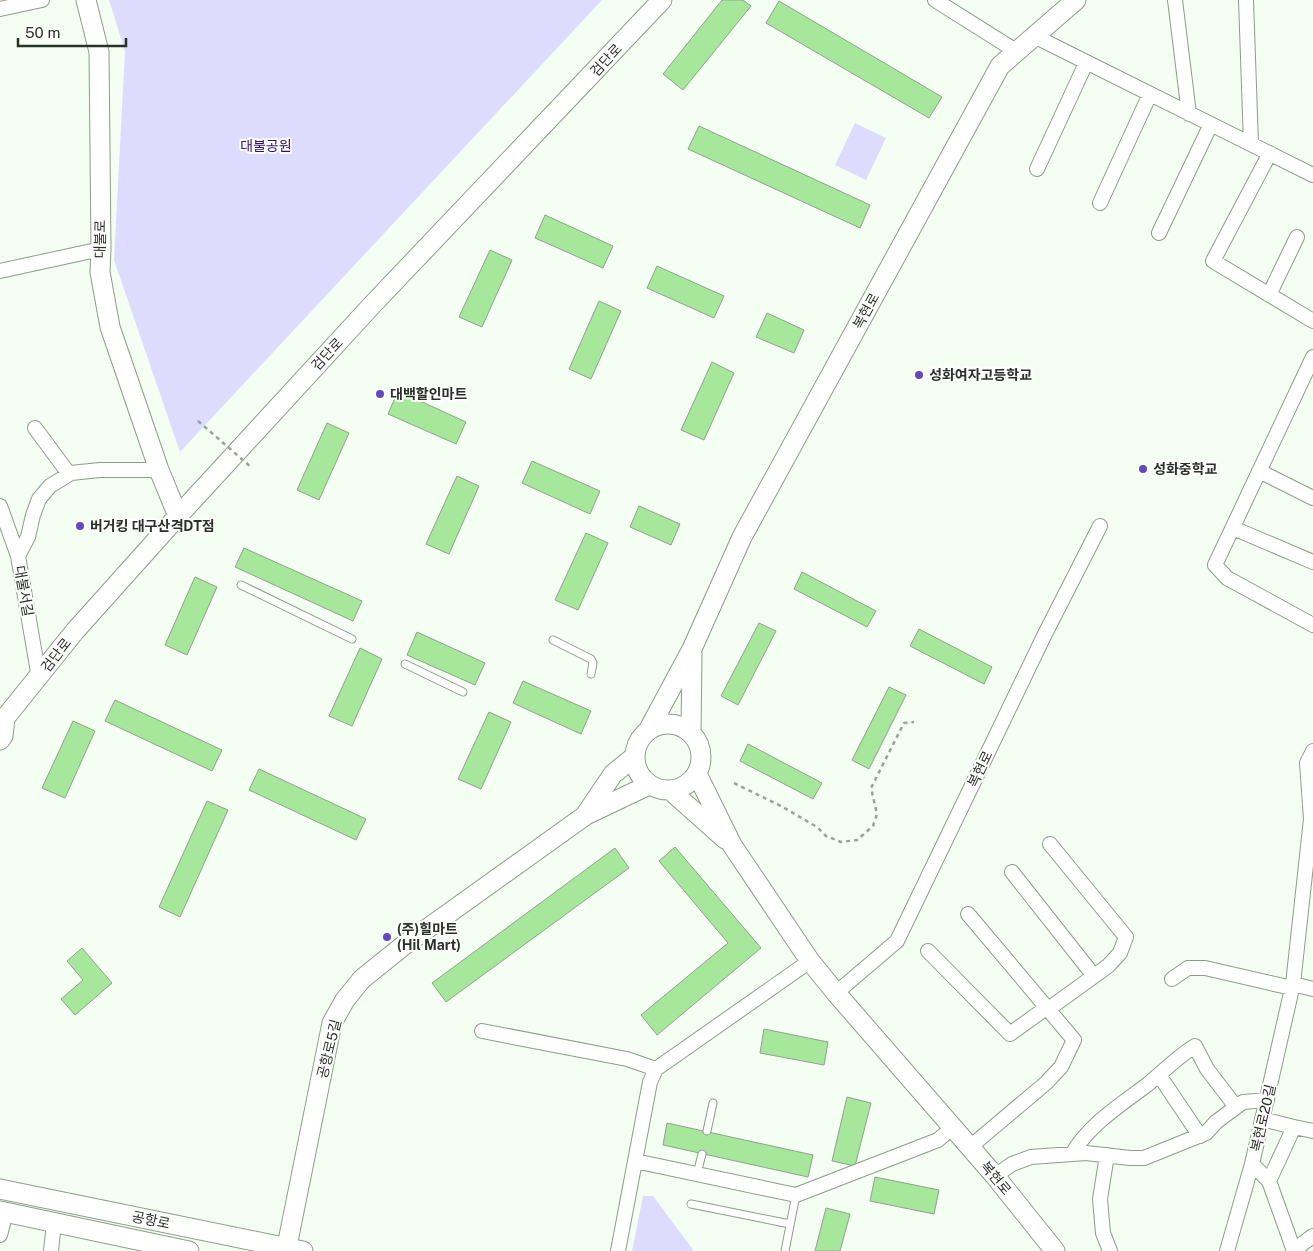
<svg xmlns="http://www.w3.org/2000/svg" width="1313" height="1251" font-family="'Public Sans','Noto Sans KR',sans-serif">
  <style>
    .green { fill: #dddcfe }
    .building { fill: #a7e79c; stroke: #91a18e }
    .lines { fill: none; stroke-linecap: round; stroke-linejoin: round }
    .lane-casing { stroke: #8d9d8a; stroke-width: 9 }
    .street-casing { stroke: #8d9d8a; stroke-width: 16 }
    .secondary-casing { stroke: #8d9d8a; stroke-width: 21 }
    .path { stroke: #9aa298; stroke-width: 2.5; stroke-dasharray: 4 4; stroke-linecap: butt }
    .lane { stroke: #fff; stroke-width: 7 }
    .street { stroke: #fff; stroke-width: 14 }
    .secondary { stroke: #fff; stroke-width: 19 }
    .path-bridge { stroke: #9aa298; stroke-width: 2.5; stroke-dasharray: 4 4; stroke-linecap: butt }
    .poi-dot { fill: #6149c2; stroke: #fff; stroke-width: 2 }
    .labels { text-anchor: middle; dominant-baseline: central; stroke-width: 4; stroke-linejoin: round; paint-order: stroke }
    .street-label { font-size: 14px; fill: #2a3129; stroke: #fff }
    .park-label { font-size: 14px; fill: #2f1173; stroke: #fff }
    .poi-label { font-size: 14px; font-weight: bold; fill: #2a3129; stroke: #fff; text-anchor: start }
  </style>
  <rect width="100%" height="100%" fill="#f4fef2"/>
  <path class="green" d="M109,0H602L180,452L114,260L125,51Z
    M855,123L886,138L866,180L835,165Z
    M643,1196H653L694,1251H632Z"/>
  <path class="building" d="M722,0H743L751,6L683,90L663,74Z
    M779,1L942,97L929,118L766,23Z
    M699,126L870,205L860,228L688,149Z
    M545,215L613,246L603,268L535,238Z
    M490,250L512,260L482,327L459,317Z
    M657,266L724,296L714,318L647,288Z
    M599,301L621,311L591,379L569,369Z
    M767,313L804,330L794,353L756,337Z
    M712,362L734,373L704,440L681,430Z
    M398,391L466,422L456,444L388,414Z
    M327,423L349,433L319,500L297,490Z
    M532,461L600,491L590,514L522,483Z
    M457,476L479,486L449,554L426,544Z
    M639,506L680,524L671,545L630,527Z
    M586,533L608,543L578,610L555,600Z
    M244,548L362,601L353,621L235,567Z
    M802,572L876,611L867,627L794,589Z
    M195,577L217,587L187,655L165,645Z
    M759,623L776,631L738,705L721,696Z
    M919,629L992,667L984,684L910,646Z
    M417,632L485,663L475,685L407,655Z
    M360,648L382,659L352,726L329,716Z
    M523,681L591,711L581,734L513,703Z
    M889,687L906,695L869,769L852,760Z
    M115,700L222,750L212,771L105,721Z
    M489,712L511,722L481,789L458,779Z
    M73,721L95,731L65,798L42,788Z
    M748,744L822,783L813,799L740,761Z
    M259,769L366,819L356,840L249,790Z
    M207,801L228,810L180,917L159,907Z
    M675,847L761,948L657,1035L641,1015L728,943L659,861Z
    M615,848L629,868L446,1002L432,983Z
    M82,948L112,983L75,1015L61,999L83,980L67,961Z
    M764,1029L828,1042L824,1065L760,1053Z
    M847,1097L871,1103L855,1166L832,1161Z
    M667,1123L813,1155L808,1177L663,1145Z
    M875,1177L939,1190L934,1214L870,1201Z
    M826,1208L850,1214L840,1251H815Z"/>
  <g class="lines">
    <defs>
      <path id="lane" d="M241,585L352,639
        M553,640L591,659L593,663L591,674
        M405,664L463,692
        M707,1131L713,1103
        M697,1174L702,1154
        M691,1204L790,1224
        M785,1251L796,1195"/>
      <path id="street" d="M935,0L1016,51
        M1175,0L1189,114
        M1246,0L1251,144
        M0,9L42,0
        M1034,36L1313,175
        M1270,153L1213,261L1313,321
        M1037,169L1086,63
        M1100,203L1150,94
        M1159,233L1211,124
        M0,271L101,249
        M1269,295L1297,237
        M1313,357L1215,565L1227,578L1313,625
        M35,428L69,474
        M1259,471L1313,498
        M0,506L18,556L39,678
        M1233,528L1313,562
        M18,556L28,537L33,515L39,499L50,486L71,473L100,470H159
        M1012,872L1094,976
        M968,914L1074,1040L1061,1067L1046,1083L970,1147
        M928,951L1010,1034L1046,1008
        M1172,979L1188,968H1205L1292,988
        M1293,984L1313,989
        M836,993L897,941L1044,636L1100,526
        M1047,1010L1108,966L1120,953L1126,937L1050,844
        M482,1031L627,1059L656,1069
        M1159,1075L1200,1136
        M1262,1119L1294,1127L1269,1181
        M1294,1127L1313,1131
        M1072,1154C1089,1125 1120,1105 1147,1085C1163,1072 1177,1057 1195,1046L1207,1069L1236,1107
        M1107,1155L1100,1199L1103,1233L1110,1251
        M635,1161L796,1195L938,1140L953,1127
        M1252,1164L1269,1181L1294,1251
        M995,1176L1012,1164L1031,1157L1086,1153L1130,1158H1144L1206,1133L1216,1122L1243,1102L1267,1100
        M0,1235L6,1212
        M1294,1250L1313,1236
        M51,1251L54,1222
        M618,1251L650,1082L656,1069L810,961
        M1227,1251L1252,1164L1293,984L1311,819L1307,763L1313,751"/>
      <path id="secondary" d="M86,0L99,52L101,249L100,272L110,327L159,470L178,516
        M635 757a33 33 0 1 1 66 0a33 33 0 1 1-66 0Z
        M649,729L692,649L742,537L1000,66L1076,0
        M691,733L692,653
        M0,740L3,736L5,718L75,631L178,516L373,304L662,0
        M697,774L732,845L810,961L836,993L995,1176L1055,1251
        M670,790L725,839
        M586,814L613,774L634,757
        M0,1189L303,1251
        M0,1211L189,1251
        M286,1251L332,1023L345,1000L362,979L403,946L586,815L649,785"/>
    </defs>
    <use href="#lane" class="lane-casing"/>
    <use href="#street" class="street-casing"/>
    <use href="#secondary" class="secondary-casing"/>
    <path class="path" d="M734,783L781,806L817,827L826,836L841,842L857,840L873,826L877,814L871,788L904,723L914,722"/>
    <use href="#lane" class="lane"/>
    <use href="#street" class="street"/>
    <use href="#secondary" class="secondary"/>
    <path class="path-bridge" d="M198,421L251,467"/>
  </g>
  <g class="poi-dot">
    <circle cx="919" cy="375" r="5"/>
    <circle cx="380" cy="394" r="5"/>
    <circle cx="1143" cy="469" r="5"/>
    <circle cx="80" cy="526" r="5"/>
    <circle cx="387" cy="937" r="5"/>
  </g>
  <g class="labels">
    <g class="street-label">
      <text transform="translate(606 60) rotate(-47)">검단로</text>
      <text transform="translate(100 239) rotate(-89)">대불로</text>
      <text transform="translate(866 311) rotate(-61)">복현로</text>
      <text transform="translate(327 354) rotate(-47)">검단로</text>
      <text transform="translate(24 591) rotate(80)">대불서길</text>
      <text transform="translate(56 655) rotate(-52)">검단로</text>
      <text transform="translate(980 769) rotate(-64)">복현로</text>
      <text transform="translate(329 1049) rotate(-76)">공항로5길</text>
      <text transform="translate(1263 1118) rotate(-77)">복현로20길</text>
      <text transform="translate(996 1178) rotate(50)">복현로</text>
      <text transform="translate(151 1220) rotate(12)">공항로</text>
    </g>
    <g class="park-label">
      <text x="266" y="146">대불공원</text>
    </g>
    <g class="poi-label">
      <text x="929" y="375">성화여자고등학교</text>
      <text x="390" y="394">대백할인마트</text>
      <text x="1153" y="469">성화중학교</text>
      <text x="90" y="526">버거킹 대구산격DT점</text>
      <text x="397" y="929">(주)힐마트<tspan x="397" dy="16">(Hil Mart)</tspan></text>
    </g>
  </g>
  <path d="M18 38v8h108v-8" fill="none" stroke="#2a3129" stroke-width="2.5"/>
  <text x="25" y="38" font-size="15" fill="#2a3129" stroke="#ffffff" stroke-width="4" paint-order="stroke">50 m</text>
</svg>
